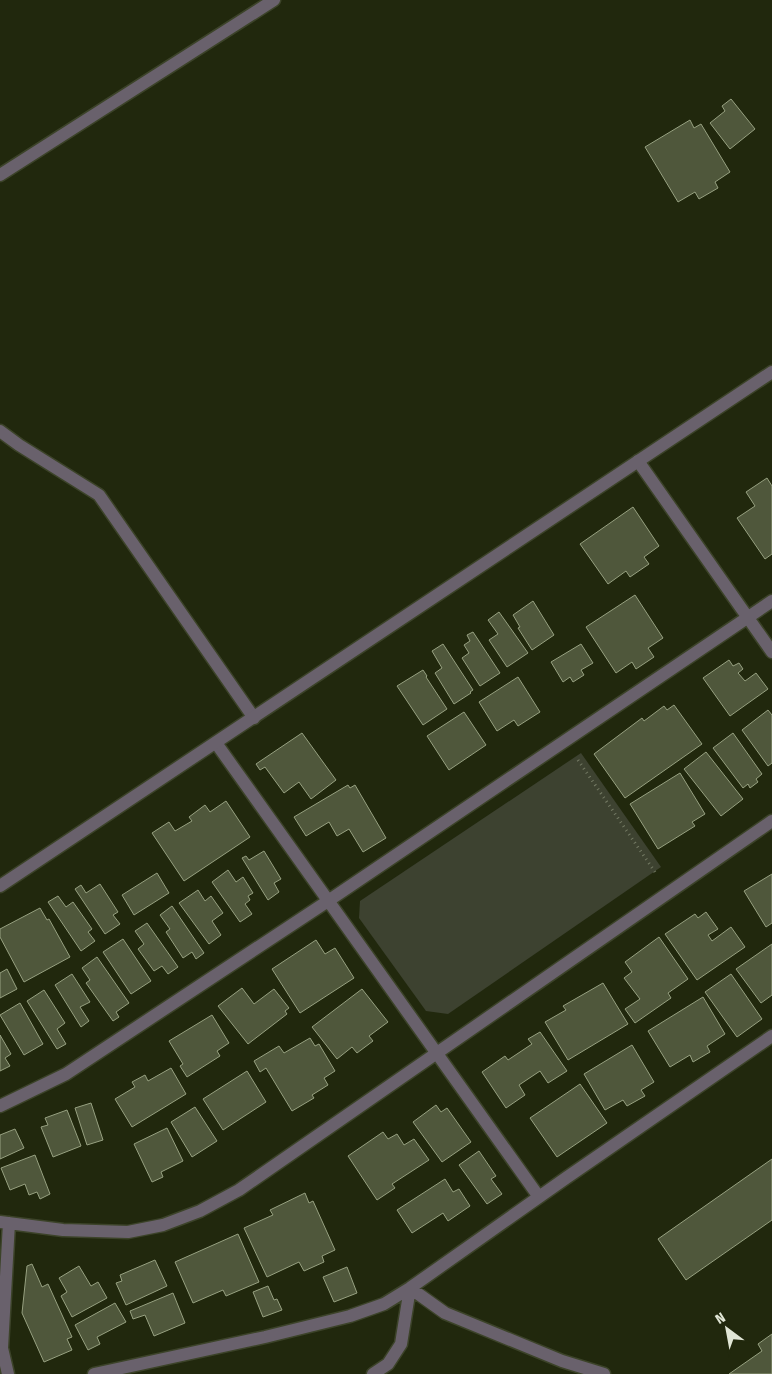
<svg xmlns="http://www.w3.org/2000/svg" width="772" height="1374" font-family="'Fira Sans Condensed',sans-serif">
  <style>
    .green { fill: #3d4230 }
    .building { fill: #4f573b; stroke: #97a181 }
    .lines { fill: none; stroke-linecap: round; stroke-linejoin: round }
    .minor-casing { stroke: #3c4329; stroke-width: 15 }
    .tertiary-casing { stroke: #3c4329; stroke-width: 15 }
    .path { stroke: #747a64; stroke-width: 3; stroke-dasharray: 1 4; stroke-linecap: butt }
    .minor { stroke: #69616c; stroke-width: 12 }
    .tertiary { stroke: #69616c; stroke-width: 12 }
  </style>
  <rect width="100%" height="100%" fill="#21280d"/>
  <path class="green" d="M581,753L661,867L448,1014L426,1011L359,918L360,901Z"/>
  <path class="building" d="M731,99L755,129L730,149L710,123L725,111L722,106Z
    M690,120L694,128L701,124L730,172L715,182L718,188L699,199L695,192L678,202L645,147Z
    M767,478L772,486V554L765,559L737,518L755,506L746,492Z
    M633,507L659,546L644,557L649,564L630,577L626,571L608,584L580,544Z
    M635,595L663,638L648,648L654,657L636,669L632,662L616,673L586,627Z
    M533,601L554,635L532,650L518,628L520,627L513,615Z
    M499,612L528,653L507,667L489,640L498,634L488,620Z
    M473,632L500,673L480,686L462,658L469,653L464,645L470,641L467,635Z
    M443,644L473,690L470,692L471,693L454,704L435,673L442,668L432,651Z
    M581,644L593,663L581,670L584,675L573,682L570,677L563,682L551,662Z
    M729,660L733,666L739,663L743,669L738,673L745,681L756,673L768,689L730,716L703,678Z
    M423,670L427,676L426,677L447,709L423,725L397,686Z
    M518,677L540,712L518,726L514,720L497,731L479,702Z
    M674,705L702,744L625,798L594,754L642,718L644,721L664,706L667,710Z
    M768,710L772,715V763L768,766L742,730Z
    M464,712L486,745L449,770L427,736Z
    M302,733L336,780L311,799L299,782L284,793L265,767L260,770L256,764Z
    M733,733L762,774L756,779L758,782L750,788L748,784L743,788L713,748Z
    M706,752L743,799L721,816L684,769Z
    M680,773L705,814L692,822L695,826L658,849L630,804Z
    M348,785L350,788L355,785L386,838L363,852L349,829L337,836L329,822L306,836L294,817Z
    M226,801L250,837L184,881L152,833L169,822L175,831L192,821L189,817L205,805L210,812Z
    M264,851L281,879L274,883L279,892L268,900L242,858L246,856L249,860Z
    M228,870L236,882L243,877L253,893L248,896L250,900L245,904L252,914L240,922L212,882Z
    M157,873L169,893L134,915L122,895Z
    M772,874V923L766,927L744,891Z
    M100,884L118,912L113,915L120,924L105,934L75,889L81,885L86,893Z
    M198,890L205,901L211,896L223,913L212,921L221,935L209,944L179,903Z
    M58,896L66,907L73,902L92,929L88,932L95,941L81,951L48,902Z
    M172,906L204,953L196,959L192,952L183,958L166,932L170,929L160,915Z
    M40,908L47,920L49,919L70,957L24,982L0,937V929Z
    M706,912L718,929L708,935L712,941L731,927L745,947L697,980L665,934L695,914L698,918Z
    M147,923L178,967L168,974L162,966L154,971L138,949L144,944L135,931Z
    M659,937L688,979L668,993L671,998L635,1023L625,1009L640,999L624,978L632,972L625,962Z
    M123,939L151,981L131,994L103,952Z
    M316,940L325,954L335,948L354,978L300,1013L272,969Z
    M772,944V995L761,1003L736,969Z
    M97,957L129,1003L116,1012L119,1017L113,1021L86,983L90,980L82,968Z
    M7,969L17,989L0,998V973Z
    M72,974L90,1002L80,1007L89,1021L81,1027L55,985Z
    M731,974L762,1019L737,1037L705,992Z
    M603,983L628,1024L568,1060L545,1022L566,1010L563,1006Z
    M242,988L254,1004L274,989L289,1008L285,1011L287,1014L248,1044L218,1006Z
    M362,989L388,1022L369,1036L373,1041L357,1053L352,1047L337,1059L312,1027Z
    M44,990L65,1023L57,1029L66,1044L57,1049L27,1001Z
    M703,997L725,1034L707,1046L710,1052L693,1062L690,1055L670,1067L648,1031Z
    M20,1003L43,1044L24,1055L0,1015Z
    M212,1015L229,1043L217,1051L220,1056L187,1077L180,1066L183,1064L169,1041Z
    M540,1032L567,1071L548,1083L540,1071L519,1085L525,1095L506,1108L482,1072L505,1056L508,1060L532,1044L528,1039Z
    M0,1035L11,1054L5,1058L10,1066L0,1071Z
    M310,1038L315,1046L319,1044L335,1071L324,1078L328,1085L312,1095L314,1098L292,1111L266,1068L260,1072L254,1061L279,1046L284,1053Z
    M632,1045L654,1082L641,1090L645,1096L627,1106L623,1100L605,1110L584,1074Z
    M171,1068L186,1094L132,1127L115,1099L135,1087L132,1082L145,1075L148,1081Z
    M247,1071L266,1102L223,1130L203,1099Z
    M580,1084L607,1123L557,1157L530,1118Z
    M91,1103L103,1140L87,1145L75,1108Z
    M436,1105L441,1112L447,1108L471,1142L442,1162L413,1122Z
    M195,1107L217,1141L192,1157L171,1122Z
    M67,1110L81,1146L53,1157L41,1127L48,1125L45,1118Z
    M167,1128L183,1161L161,1172L163,1177L152,1182L134,1144Z
    M15,1129L24,1148L0,1159V1135Z
    M383,1132L388,1139L397,1134L404,1145L414,1139L429,1160L392,1184L395,1188L377,1200L348,1156Z
    M479,1151L496,1176L491,1179L502,1194L487,1204L459,1165Z
    M35,1155L50,1194L40,1199L37,1192L29,1195L25,1184L10,1190L1,1168Z
    M772,1159V1220L686,1280L658,1239Z
    M445,1179L453,1192L459,1189L470,1206L448,1221L443,1213L412,1233L397,1210Z
    M305,1193L309,1203L313,1201L335,1250L322,1256L324,1262L304,1271L299,1262L267,1277L244,1228L273,1215L270,1210Z
    M238,1234L259,1282L226,1296L223,1290L193,1303L175,1262Z
    M155,1260L167,1286L126,1305L116,1283L122,1281L120,1275Z
    M32,1264L42,1287L48,1284L72,1337L67,1339L72,1350L44,1362L22,1313L27,1266Z
    M79,1266L91,1286L98,1282L107,1298L72,1317L61,1296L67,1292L59,1278Z
    M347,1267L357,1293L334,1302L323,1277Z
    M268,1286L274,1300L277,1299L282,1310L263,1317L253,1292Z
    M173,1293L185,1323L154,1336L145,1315L133,1319L130,1311Z
    M115,1303L126,1322L97,1337L100,1344L88,1350L75,1325Z
    M772,1334V1374H729L762,1351L758,1344Z"/>
  <g class="lines">
    <defs>
      <path id="minor" d="M0,175L274,0
        M0,431L19,445L99,495L254,718
        M638,461L772,652
        M216,743L539,1197
        M0,1106L66,1074L328,901L772,601
        M0,1222L63,1230L128,1232L163,1225L200,1211L239,1190L772,821
        M8,1374L2,1348L9,1223
        M94,1374L265,1337L350,1316L384,1304L410,1288L566,1178L772,1036
        M373,1374L388,1364L401,1344L410,1288L445,1313L562,1361L604,1374"/>
      <path id="tertiary" d="M0,886L772,372"/>
    </defs>
    <use href="#minor" class="minor-casing"/>
    <use href="#tertiary" class="tertiary-casing"/>
    <path class="path" d="M578,760L655,872"/>
    <use href="#minor" class="minor"/>
    <use href="#tertiary" class="tertiary"/>
  </g>
  <g transform="translate(727 1329) rotate(328)" stroke="#21280d" stroke-width="4" paint-order="stroke">
  <path d="M0-4L9 19L0 12L-9 19Z" fill="#e1e6d6"/>
  <text y="-8" font-size="14" font-weight="bold" text-anchor="middle" fill="#e1e6d6">N</text>
  </g>
</svg>
